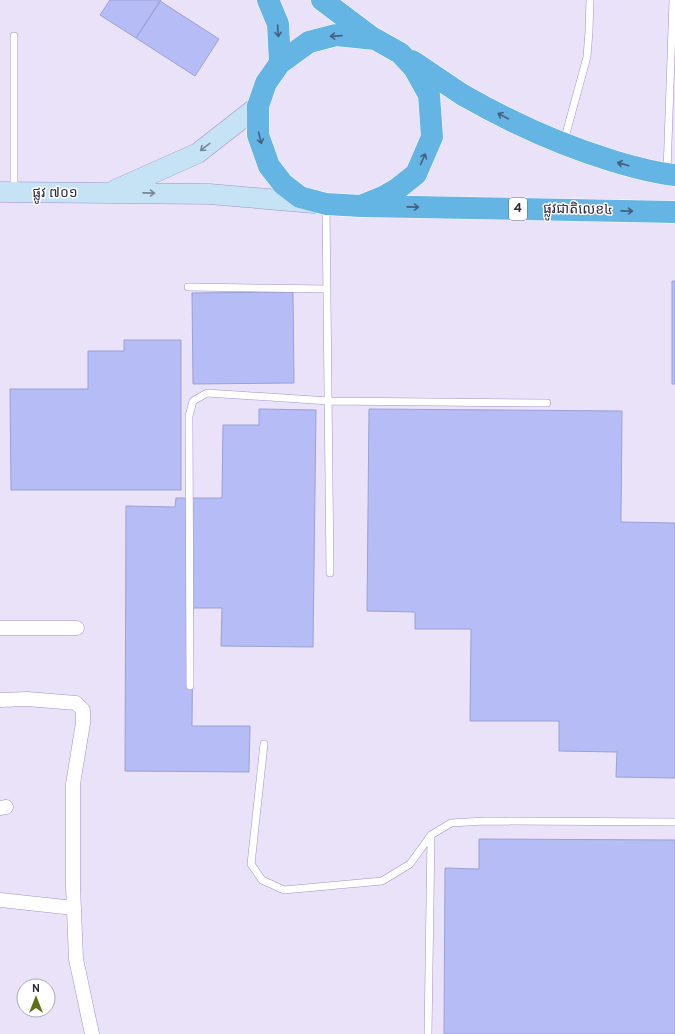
<svg xmlns="http://www.w3.org/2000/svg" width="675" height="1034" font-family="Overpass,'Noto Sans Khmer',sans-serif">
  <style>
    .building { fill: #b6bcf5; stroke: #9ba1d5 }
    .lines { fill: none; stroke-linecap: round; stroke-linejoin: round }
    .service-casing { stroke: #a392c6; stroke-width: 8 }
    .minor-casing { stroke: #a392c6; stroke-width: 15 }
    .secondary-casing { stroke: #a392c6; stroke-width: 21 }
    .trunk-casing { stroke: #fff; stroke-width: 23 }
    .service { stroke: #fff; stroke-width: 7 }
    .minor { stroke: #fff; stroke-width: 14 }
    .secondary { stroke: #c5e3f5; stroke-width: 20 }
    .trunk { stroke: #64b4e4; stroke-width: 22 }
    .oneway { stroke: #446080 }
    .oneway2 { stroke: #7a8699 }
    .labels { text-anchor: middle; dominant-baseline: central; stroke-width: 3; stroke-linejoin: round; paint-order: stroke }
    .shield { fill: #fff; stroke: #6d6877; stroke-width: 1 }
    .shield-label { font-size: 13px; font-weight: bold; fill: #2f283d }
    .street-label { font-size: 14px; fill: #2f283d; stroke: #fff }
  </style>
  <rect width="100%" height="100%" fill="#e9e2f8"/>
  <path class="building" d="M110,0H161L136,38L100,15Z
    M160,1L219,39L195,76L136,38Z
    M672,281H675V384H672Z
    M293,292L294,383L193,384L192,293Z
    M124,340H181V490H11L10,389H88V351H124Z
    M259,409L316,410L313,647L221,646L222,608H193L192,726H250L249,772L125,771L126,506L175,507L176,498H222L223,425H259Z
    M369,409L622,411L621,522L675,523V778L616,777L617,752L559,751V721H470L471,629H415V612L367,611Z
    M479,839L675,840V1034H444L445,868L479,869Z"/>
  <g class="lines">
    <defs>
      <path id="service" d="M14,36V190
        M564,141L587,57L589,31L590,0
        M667,172L673,0
        M326,207L330,573
        M188,287L327,289
        M190,686L189,416L193,401L207,393L329,401L547,403
        M264,744L251,864L262,880L284,890L382,881L410,864L431,835L451,823L485,821L675,822
        M428,1034L431,835"/>
      <path id="minor" d="M0,628H77
        M0,700L27,699L76,703L83,710V723L73,784V886L76,959L92,1034
        M0,808L6,807
        M0,900L74,908"/>
      <path id="secondary" d="M115,190L198,153L258,106
        M0,192L110,193L209,194L314,203"/>
      <path id="trunk" d="M268,0L278,24L280,63
        M322,0L374,39
        M412,61C429,72 446,84 463,95C510,122 561,145 613,161C633,167 654,173 675,175
        M361,206L383,197L397,189L416,174L432,137L429,95L414,68L400,53L375,39L336,35L309,42L280,63L266,83L258,106V135L269,166L283,184L300,197L326,204L361,206L675,212"/>
    </defs>
    <use href="#service" class="service-casing"/>
    <use href="#minor" class="minor-casing"/>
    <use href="#secondary" class="secondary-casing"/>
    <use href="#trunk" class="trunk-casing"/>
    <use href="#service" class="service"/>
    <use href="#minor" class="minor"/>
    <use href="#secondary" class="secondary"/>
    <use href="#trunk" class="trunk"/>
  </g>
  <defs><path id="oneway-shaft" d="M-6 0H5M1.5-3L5.5 0L1.5 3" fill="none" stroke-width="1.6" stroke-linecap="round" stroke-linejoin="round"/></defs>
  <g class="oneway">
    <use href="#oneway-shaft" transform="translate(278 31) rotate(86)"/>
    <use href="#oneway-shaft" transform="translate(336 36) rotate(176)"/>
    <use href="#oneway-shaft" transform="translate(503 116) rotate(-152)"/>
    <use href="#oneway-shaft" transform="translate(260 138) rotate(76)"/>
    <use href="#oneway-shaft" transform="translate(423 159) rotate(-66)"/>
    <use href="#oneway-shaft" transform="translate(623 164) rotate(-164)"/>
    <use href="#oneway-shaft" transform="translate(413 207) rotate(1)"/>
    <use href="#oneway-shaft" transform="translate(627 211) rotate(1)"/>
  </g>
  <g class="oneway2">
    <use href="#oneway-shaft" transform="translate(205 147) rotate(142)"/>
    <use href="#oneway-shaft" transform="translate(149 193) rotate(1)"/>
  </g>
  <g class="labels">
    <rect class="shield" x="509" y="198" width="18" height="22" rx="3"/>
    <g class="shield-label">
      <text x="518" y="209">4</text>
    </g>
    <g class="street-label">
      <text x="55" y="193">ផ្លូវ ៧០១</text>
      <text transform="translate(578 210) rotate(1)">ផ្លូវជាតិលេខ៤</text>
    </g>
  </g>
  <g transform="translate(36 998)"><circle r="19" fill="#ffffff" stroke="#aca9b1"/>
  <path d="M0-3L7 15L0 10L-7 15Z" fill="#5e6e19"/>
  <text y="-6" font-size="11" font-weight="bold" text-anchor="middle" fill="#2f283d">N</text>
  </g>
</svg>
